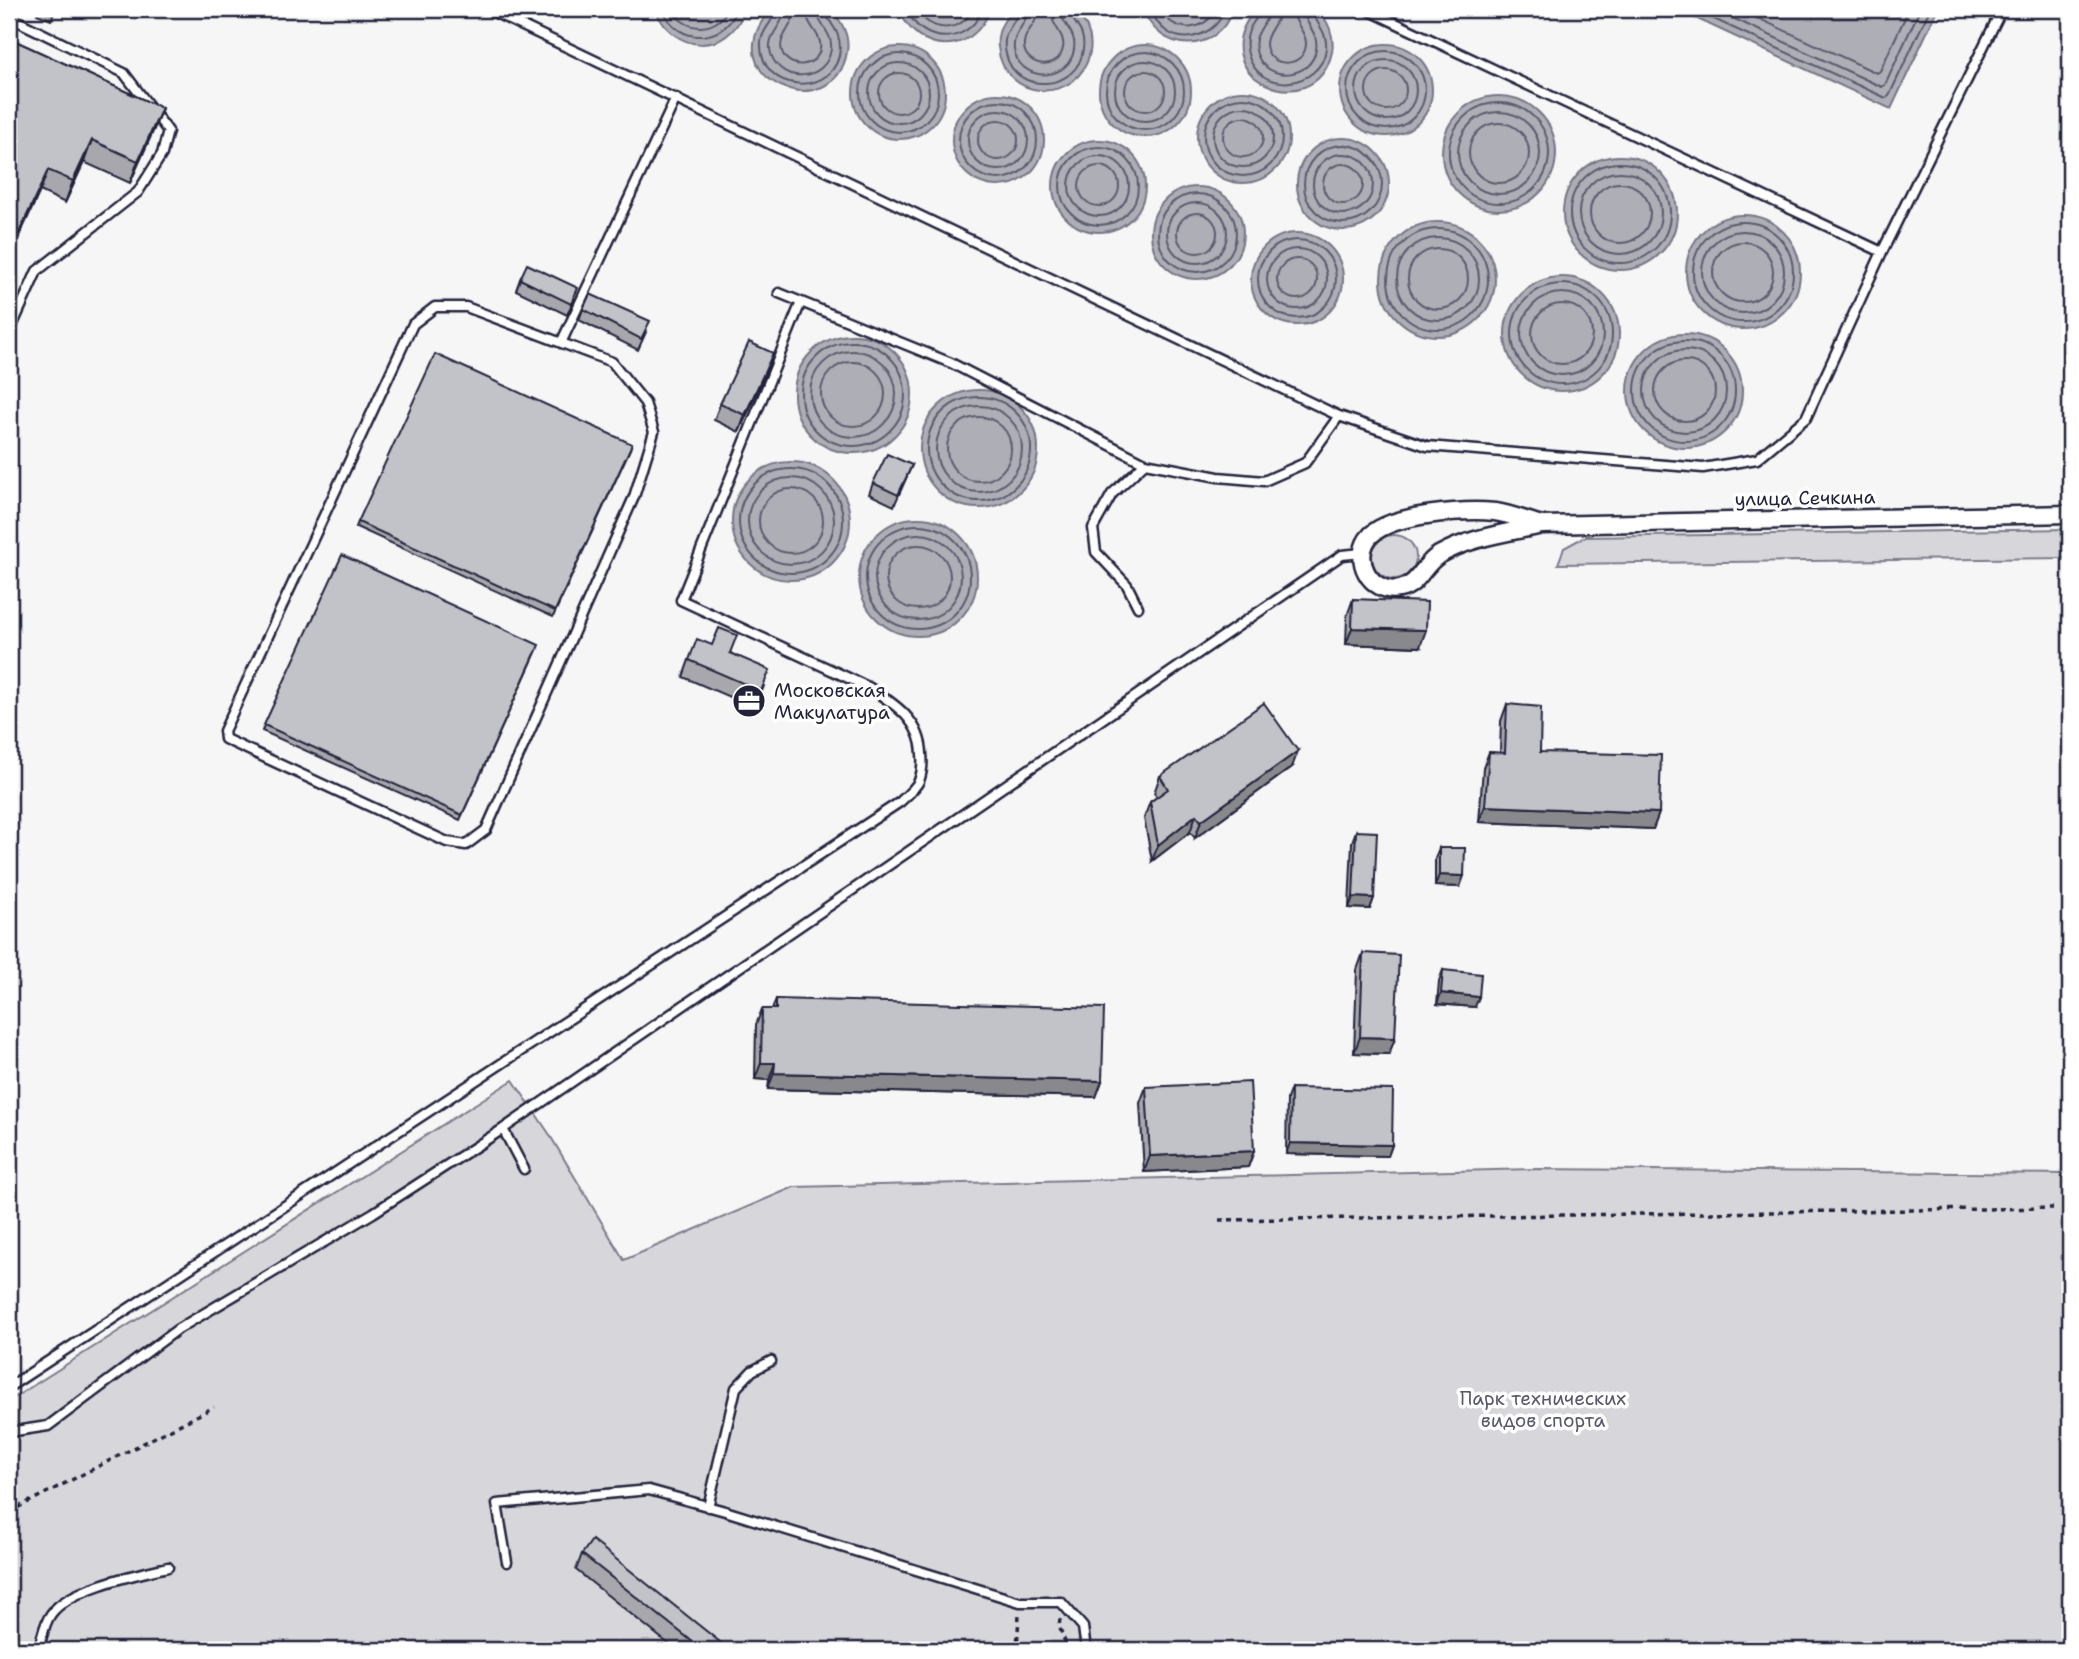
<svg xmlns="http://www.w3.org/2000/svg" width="2079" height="1659" font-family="'Shantell Sans',sans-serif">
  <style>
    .green { fill: #d7d7db; stroke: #7c7c8b; stroke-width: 2 }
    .water { fill: #aeaeb7; stroke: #767685; stroke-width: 2 }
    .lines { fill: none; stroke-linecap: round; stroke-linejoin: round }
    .shore { stroke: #5a5a6d; stroke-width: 2 }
    .service-casing { stroke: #22223b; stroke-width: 13 }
    .minor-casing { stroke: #22223b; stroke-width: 21 }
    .path { stroke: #22223b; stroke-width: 3.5; stroke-dasharray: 5 5; stroke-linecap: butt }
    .service { stroke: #fff; stroke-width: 8 }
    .minor { stroke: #fff; stroke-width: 16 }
    .wall { fill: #a7a7ad; stroke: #22223b; stroke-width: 2 }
    .shaded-wall { fill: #88888d; stroke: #22223b; stroke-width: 2 }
    .building { fill: #c2c2c9; stroke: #22223b; stroke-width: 2 }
    .labels { text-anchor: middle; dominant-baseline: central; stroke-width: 7; stroke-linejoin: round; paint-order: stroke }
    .street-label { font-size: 19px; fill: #22223b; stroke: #fff }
    .poi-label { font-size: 19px; fill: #22223b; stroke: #fff; text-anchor: start }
    .park-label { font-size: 19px; fill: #58586b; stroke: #fff }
  </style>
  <rect width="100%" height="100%" fill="#f6f6f7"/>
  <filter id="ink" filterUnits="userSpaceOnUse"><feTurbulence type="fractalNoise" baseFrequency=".0143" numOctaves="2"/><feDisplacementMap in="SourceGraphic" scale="14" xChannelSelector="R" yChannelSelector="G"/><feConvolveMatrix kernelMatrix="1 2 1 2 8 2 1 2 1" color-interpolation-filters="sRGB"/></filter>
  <g filter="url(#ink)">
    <path class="green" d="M2070,529V558L1558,564L1564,548L1584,537Z
      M1372 557a22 22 0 1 1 44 0a22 22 0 1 1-44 0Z
      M513,1080L548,1132L624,1260L794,1187L1537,1169L2070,1174V1650H9V1401Z"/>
    <path class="water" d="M655,9H745C729,57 673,54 655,9Z
      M771,9H829C841,19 850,35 847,52C834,128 709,81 771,9Z
      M899,9H990C974,57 916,55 899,9Z
      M1014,9H1073C1085,19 1093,35 1090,52C1079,106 1003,102 998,47C997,39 999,29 1004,21C1006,17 1011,13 1014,9Z
      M1143,9H1233C1217,56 1159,54 1143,9Z
      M1256,9H1316C1328,19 1335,36 1332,52C1315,128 1197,76 1256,9Z
      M1676,9H1938L1891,109Z
      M1340 90a46 46 0 1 1 92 0a46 46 0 1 1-92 0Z
      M1099 91a46 46 0 1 1 92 0a46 46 0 1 1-92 0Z
      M853 93a46 46 0 1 1 92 0a46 46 0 1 1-92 0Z
      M1197 137a46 46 0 1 1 92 0a46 46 0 1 1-92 0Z
      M952 140a46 46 0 1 1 92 0a46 46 0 1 1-92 0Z
      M1442 153a57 57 0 1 1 114 0a57 57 0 1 1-114 0Z
      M1297 184a46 46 0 1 1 92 0a46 46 0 1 1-92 0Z
      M1053 186a46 46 0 1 1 92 0a46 46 0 1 1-92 0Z
      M1563 213a57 57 0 1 1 114 0a57 57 0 1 1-114 0Z
      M1151 233a46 46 0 1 1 92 0a46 46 0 1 1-92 0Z
      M1686 272a57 57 0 1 1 114 0a57 57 0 1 1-114 0Z
      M1381 279a57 57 0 1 1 114 0a57 57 0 1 1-114 0Z
      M1251 279a46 46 0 1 1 92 0a46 46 0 1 1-92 0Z
      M1505 334a57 57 0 1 1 114 0a57 57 0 1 1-114 0Z
      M1628 391a57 57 0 1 1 114 0a57 57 0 1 1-114 0Z
      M794 394a59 59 0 1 1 118 0a59 59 0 1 1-118 0Z
      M920 449a59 59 0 1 1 118 0a59 59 0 1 1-118 0Z
      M732 521a59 59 0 1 1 118 0a59 59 0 1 1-118 0Z
      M859 577a59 59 0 1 1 118 0a59 59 0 1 1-118 0Z"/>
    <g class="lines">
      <path class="shore" d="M663,9C665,14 667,19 671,23C691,46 728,37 737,9
        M672,9C685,33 716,33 728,9
        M776,9C775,21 762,28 761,42C758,95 838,98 840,48C840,27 826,22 825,9
        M785,9C784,26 765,35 771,54C781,85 827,81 831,49C833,32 817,24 816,9
        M795,9C795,27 775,37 783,54C791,70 817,67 820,49C823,34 806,27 806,9
        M907,9C909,14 911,19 915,23C936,47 973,38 982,9
        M917,9C929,33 961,34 973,9
        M1019,9C1017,25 1000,29 1006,54C1015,96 1079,91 1083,49C1086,29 1071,23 1069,9
        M1028,9C1027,26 1009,35 1015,54C1025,84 1070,80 1074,49C1077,32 1061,24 1060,9
        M1038,9C1038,25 1025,30 1024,43C1022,67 1059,72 1063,48C1066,34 1050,25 1050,9
        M1150,9C1154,18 1158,25 1166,31C1188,46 1218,32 1225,9
        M1160,9C1172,33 1204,34 1216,9
        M1260,9C1259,16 1257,17 1253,23C1247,31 1245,44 1248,54C1258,95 1320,90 1326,49C1328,30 1314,23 1312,9
        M1269,9C1268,26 1250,33 1257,54C1267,83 1312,79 1316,49C1319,32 1304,24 1303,9
        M1280,9C1279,24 1266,31 1266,44C1267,69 1305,69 1306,44C1307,32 1293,24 1293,9
        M1692,9L1886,98L1889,96L1930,9
        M1713,9L1882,87L1885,85L1920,9
        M1738,9L1877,73L1880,71L1909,9
        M1347 90a39 39 0 1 1 78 0a39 39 0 1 1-78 0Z
        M1106 91a39 39 0 1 1 78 0a39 39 0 1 1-78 0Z
        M860 93a39 39 0 1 1 78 0a39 39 0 1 1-78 0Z
        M1356 90a30 30 0 1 1 60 0a30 30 0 1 1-60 0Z
        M1115 91a30 30 0 1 1 60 0a30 30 0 1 1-60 0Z
        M869 93a30 30 0 1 1 60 0a30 30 0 1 1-60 0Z
        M1366 90a20 20 0 1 1 40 0a20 20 0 1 1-40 0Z
        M1125 91a20 20 0 1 1 40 0a20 20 0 1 1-40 0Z
        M879 93a20 20 0 1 1 40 0a20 20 0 1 1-40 0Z
        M1204 137a39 39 0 1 1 78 0a39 39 0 1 1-78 0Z
        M959 140a39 39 0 1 1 78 0a39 39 0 1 1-78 0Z
        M1449 153a50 50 0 1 1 100 0a50 50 0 1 1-100 0Z
        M1213 137a30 30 0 1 1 60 0a30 30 0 1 1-60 0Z
        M968 140a30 30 0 1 1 60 0a30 30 0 1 1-60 0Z
        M1458 153a41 41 0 1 1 82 0a41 41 0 1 1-82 0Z
        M1223 137a20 20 0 1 1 40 0a20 20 0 1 1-40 0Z
        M978 140a20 20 0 1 1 40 0a20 20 0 1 1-40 0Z
        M1469 153a30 30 0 1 1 60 0a30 30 0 1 1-60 0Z
        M1304 184a39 39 0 1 1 78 0a39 39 0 1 1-78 0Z
        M1060 186a39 39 0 1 1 78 0a39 39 0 1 1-78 0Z
        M1313 184a30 30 0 1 1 60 0a30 30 0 1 1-60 0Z
        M1069 186a30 30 0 1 1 60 0a30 30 0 1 1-60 0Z
        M1570 213a50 50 0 1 1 100 0a50 50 0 1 1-100 0Z
        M1323 184a20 20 0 1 1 40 0a20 20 0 1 1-40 0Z
        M1079 186a20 20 0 1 1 40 0a20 20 0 1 1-40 0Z
        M1579 213a41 41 0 1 1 82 0a41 41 0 1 1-82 0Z
        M1590 213a30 30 0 1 1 60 0a30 30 0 1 1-60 0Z
        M1158 233a39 39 0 1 1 78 0a39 39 0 1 1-78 0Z
        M1167 233a30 30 0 1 1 60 0a30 30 0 1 1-60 0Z
        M1177 233a20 20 0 1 1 40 0a20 20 0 1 1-40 0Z
        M1693 272a50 50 0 1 1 100 0a50 50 0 1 1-100 0Z
        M1388 279a50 50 0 1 1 100 0a50 50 0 1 1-100 0Z
        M1702 272a41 41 0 1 1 82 0a41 41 0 1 1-82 0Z
        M1397 279a41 41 0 1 1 82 0a41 41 0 1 1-82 0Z
        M1258 279a39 39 0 1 1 78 0a39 39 0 1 1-78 0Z
        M1713 272a30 30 0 1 1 60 0a30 30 0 1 1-60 0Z
        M1267 279a30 30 0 1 1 60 0a30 30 0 1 1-60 0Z
        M1408 279a30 30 0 1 1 60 0a30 30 0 1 1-60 0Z
        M1277 279a20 20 0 1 1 40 0a20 20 0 1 1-40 0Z
        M1512 334a50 50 0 1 1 100 0a50 50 0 1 1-100 0Z
        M1521 334a41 41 0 1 1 82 0a41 41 0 1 1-82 0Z
        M1532 334a30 30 0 1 1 60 0a30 30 0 1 1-60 0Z
        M1635 391a50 50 0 1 1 100 0a50 50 0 1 1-100 0Z
        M801 394a52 52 0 1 1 104 0a52 52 0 1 1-104 0Z
        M1644 391a41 41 0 1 1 82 0a41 41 0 1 1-82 0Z
        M810 394a43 43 0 1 1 86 0a43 43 0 1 1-86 0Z
        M1655 391a30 30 0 1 1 60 0a30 30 0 1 1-60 0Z
        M821 394a32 32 0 1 1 64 0a32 32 0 1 1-64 0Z
        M927 449a52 52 0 1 1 104 0a52 52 0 1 1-104 0Z
        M936 449a43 43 0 1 1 86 0a43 43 0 1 1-86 0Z
        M947 449a32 32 0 1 1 64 0a32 32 0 1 1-64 0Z
        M739 521a52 52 0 1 1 104 0a52 52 0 1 1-104 0Z
        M748 521a43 43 0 1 1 86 0a43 43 0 1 1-86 0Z
        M759 521a32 32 0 1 1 64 0a32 32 0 1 1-64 0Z
        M866 577a52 52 0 1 1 104 0a52 52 0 1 1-104 0Z
        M875 577a43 43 0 1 1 86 0a43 43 0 1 1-86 0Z
        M886 577a32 32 0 1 1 64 0a32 32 0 1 1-64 0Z"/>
      <defs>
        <path id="service" d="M487,9L1339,416L1427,446L1703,468L1757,459L1806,418L1882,252L2002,9
          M1366,9L1882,252
          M9,17L124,73L168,131L162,154L138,192L37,271L9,333
          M779,293L951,363L1145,463L1218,477L1264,481L1305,463L1339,416
          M435,307H466L612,362L645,403L654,432L634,497L486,830L466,845L447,842L225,739L224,731L413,324Z
          M561,343L676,98
          M1138,607L1127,585L1096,552L1093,528L1112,494L1145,463
          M503,1129L524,1169
          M9,1387L900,802C906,796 915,789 919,781C922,773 923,763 922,754C921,721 895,704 870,688L681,600L801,302
          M9,1432L48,1426L178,1329L373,1213L503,1129L1342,555L1362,553
          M708,1507L736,1388L752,1371L771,1361
          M507,1562L497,1504L649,1490L725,1511L1020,1602H1061L1083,1627L1086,1650
          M38,1650C42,1639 44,1623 51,1614C69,1588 138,1574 168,1567"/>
        <path id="minor" d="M1542,525C1527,521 1510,514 1495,512C1466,509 1392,514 1371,535C1350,557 1370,595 1400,589C1419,585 1423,564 1439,555C1470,537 1507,533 1542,525L2070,514"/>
      </defs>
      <use href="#service" class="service-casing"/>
      <use href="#minor" class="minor-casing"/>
      <path class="path" d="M1219,1220L2053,1208
        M9,1512L214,1407
        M1060,1619L1059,1626L1068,1650
        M1017,1650L1019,1614"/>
      <use href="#service" class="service"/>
      <use href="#minor" class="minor"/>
    </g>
    <path class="wall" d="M39,9H56L51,20L37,14Z
      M9,38L162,108L154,129L130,183L84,162L65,203L40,191Z
      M520,279L574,299L567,315L516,290Z
      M583,309L646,332L638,350L579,320Z
      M773,353L767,370L739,432L714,420L720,404Z
      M630,449L553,617L356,527L358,522Z
      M912,465L894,506L869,494L873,483Z
      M1353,599L1420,647L1346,644L1347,616Z
      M537,650L460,820L262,731L264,725Z
      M731,653L764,686L755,708L683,677L689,660Z
      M1507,704L1540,752L1659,813L1653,829L1479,822L1483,768L1489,752L1500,753L1501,721Z
      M1292,767L1195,838L1190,832L1152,861L1144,818L1150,802L1157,797L1154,793L1160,776Z
      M1356,831L1374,898L1370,909L1349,908L1352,842Z
      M1439,848L1460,887L1435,886V859Z
      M1363,953L1395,1038L1389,1054L1354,1053L1357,970Z
      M1443,970L1475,1007L1437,1004L1439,981Z
      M776,999L1102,1081L1096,1097L768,1089L769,1080L755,1079L756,1025L762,1009H772Z
      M1146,1087L1254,1151L1248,1167L1144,1172L1140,1103Z
      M1291,1088L1392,1145L1388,1156L1286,1154L1287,1099Z
      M582,1554L730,1650H676L576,1570Z"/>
    <path class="shaded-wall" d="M162,108L154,129L130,183L138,161Z
      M92,140L84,162L65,203L73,181Z
      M48,170L40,191L9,259V254Z
      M773,353L767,370L739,432L745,415Z
      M1352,628L1426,630L1420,647L1346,644Z
      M1298,751L1292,767L1195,838L1201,821Z
      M1485,806L1659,813L1653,829L1479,822Z
      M1196,815L1190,832L1152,861L1158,845Z
      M1439,875L1464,876L1460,887L1435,886Z
      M1353,897L1374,898L1370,909L1349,908Z
      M1441,993L1479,997L1475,1007L1437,1004Z
      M1360,1037L1395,1038L1389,1054L1354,1053Z
      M761,1063H775L769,1080L755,1079Z
      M774,1073L1102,1081L1096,1097L768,1089Z
      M1290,1143L1392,1145L1388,1156L1286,1154Z
      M1254,1151L1248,1167L1144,1172L1150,1156Z"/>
    <path class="building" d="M39,9H56L53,14Z
      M9,38L162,108L138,161L92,140L73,181L48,170L9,254Z
      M527,264L578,288L571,304L520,279Z
      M590,294L650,321L641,339L583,309Z
      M749,342L773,353L745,415L720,404Z
      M435,354L632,444L555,611L358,522Z
      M887,454L912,465L898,495L873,483Z
      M342,555L539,645L462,815L264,725Z
      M1353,599L1427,602L1426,630L1352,628Z
      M719,628L737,635L730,653L770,670L761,691L689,660L697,639L712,645Z
      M1264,703L1298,751L1201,821L1196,815L1158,845L1150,802L1168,789L1160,776Z
      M1507,704L1541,707L1540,752L1661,755L1659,813L1485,806L1489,752L1505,753Z
      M1356,831L1377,832L1374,898L1353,897Z
      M1439,848H1465L1464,876L1439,875Z
      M1363,953L1399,955L1395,1038L1360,1037Z
      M1443,970L1481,974L1479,997L1441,993Z
      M776,999L1104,1008L1102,1081L774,1073L775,1063H761L762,1009H776Z
      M1250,1082L1254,1151L1150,1156L1146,1087Z
      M1291,1088L1393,1090L1392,1145L1290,1143Z
      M592,1540L730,1650H703L582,1554Z"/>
  </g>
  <defs>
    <symbol id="office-disc" viewBox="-11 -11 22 22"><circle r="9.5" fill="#22223b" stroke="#fff"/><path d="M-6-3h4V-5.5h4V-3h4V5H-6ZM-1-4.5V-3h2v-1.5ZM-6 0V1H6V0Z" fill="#fff"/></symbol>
  </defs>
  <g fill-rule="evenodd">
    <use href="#office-disc" x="730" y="682" width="38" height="38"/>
  </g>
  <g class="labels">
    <g class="street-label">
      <text transform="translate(1805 498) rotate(-1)">улица Сечкина</text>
    </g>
    <g class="poi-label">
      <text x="774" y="690">Московская<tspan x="774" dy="22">Макулатура</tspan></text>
    </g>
    <g class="park-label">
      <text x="1543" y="1398">Парк технических<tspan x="1543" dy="22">видов спорта</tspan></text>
    </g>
  </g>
  <rect width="2079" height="1659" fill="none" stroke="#fff" stroke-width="35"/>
  <rect x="18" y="18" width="2044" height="1624" fill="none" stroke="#22223b" stroke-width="2.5" filter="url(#ink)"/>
</svg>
